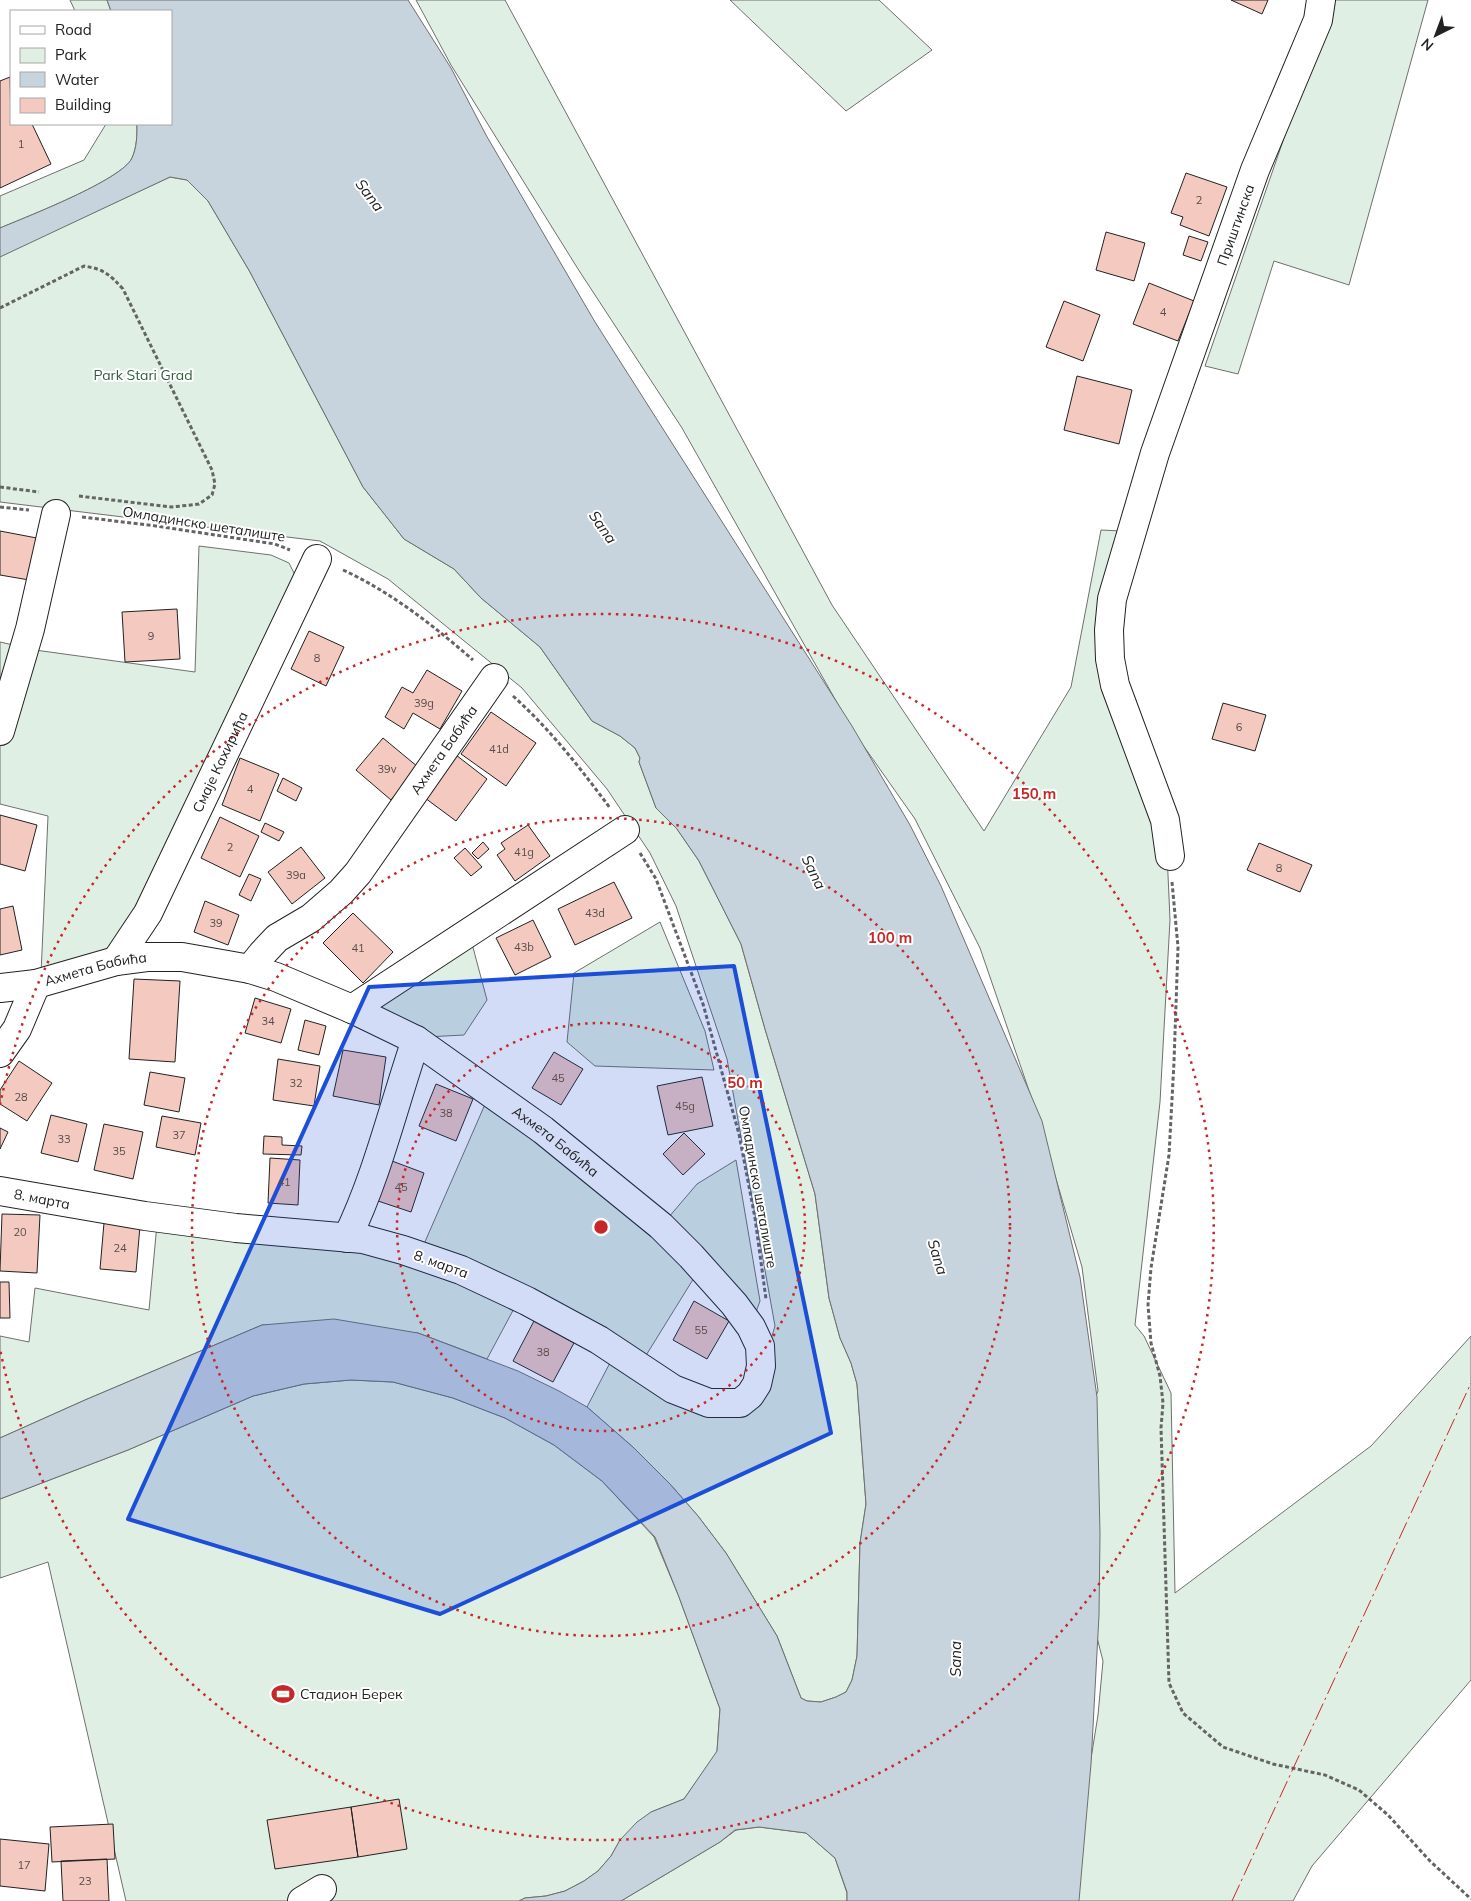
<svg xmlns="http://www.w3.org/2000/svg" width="1471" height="1901" font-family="Mulish,sans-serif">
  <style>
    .green { fill: #e0efe3; stroke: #6f6f6f }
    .water { fill: #c7d3dd; stroke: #6f6f6f }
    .building { fill: #f3c9c0; stroke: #222 }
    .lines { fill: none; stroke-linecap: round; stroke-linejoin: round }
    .minor-casing { stroke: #222; stroke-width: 30 }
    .path { stroke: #646464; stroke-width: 3; stroke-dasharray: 4 2.5; stroke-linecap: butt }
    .minor { stroke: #fff; stroke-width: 28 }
    .power { stroke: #c62828; stroke-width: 1; stroke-dasharray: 18 4 2.5 4; stroke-linecap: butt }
    .marked { fill: #1d4ed8; fill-opacity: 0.2; stroke: #1d4ed8; stroke-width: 4; stroke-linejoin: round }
    .ring { fill: none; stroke: #c62828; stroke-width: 2.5; stroke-dasharray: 2.5 5 }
    .labels { text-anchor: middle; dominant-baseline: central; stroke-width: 4; stroke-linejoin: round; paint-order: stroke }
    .number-label { font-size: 11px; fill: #564c4a }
    .street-label { font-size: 14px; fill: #222; stroke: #fff }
    .park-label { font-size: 14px; fill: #2f5e38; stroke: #fff }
    .poi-label { font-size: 14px; fill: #222; stroke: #fff; text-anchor: start }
    .water-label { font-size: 15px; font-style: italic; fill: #222; stroke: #fff }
    .centre { fill: #c62828; stroke: #fff; stroke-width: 2.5 }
    .ring-label { font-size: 15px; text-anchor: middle; font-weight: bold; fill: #c62828; stroke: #fff; stroke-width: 4; stroke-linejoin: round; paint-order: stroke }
  </style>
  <rect width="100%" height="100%" fill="#fff"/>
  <path class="green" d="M70,0H107L111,11H75Z
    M416,0H505L832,605L984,831L1071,687L1101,530L1121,531L1101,641L1167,852L1170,920L1160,1102L1135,1325L1144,1336L1171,1393L1175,1593L1371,1446L1471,1336V1680L1312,1866L1293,1901H1074L1081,1821L1098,1715L1103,1661L1085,1590L1064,1474L1098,1391L1082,1267L1035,1108L980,948L915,819L853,731L682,428L578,269L451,65Z
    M730,0H879L932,50L846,111Z
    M1327,0H1428L1349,285L1274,261L1238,374L1205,366L1327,14Z
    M106,124H137C137,135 137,147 132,158C122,180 26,217 0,228V196L84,160Z
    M170,177L187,180L208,201L250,272L363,487L404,539L454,569L481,598L540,647L592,721L620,736L635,748L640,758L639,762L656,808L677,829L699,861L741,944L765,1029L815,1194L829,1298L840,1338L851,1363L857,1384L866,1504L860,1543L857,1656L852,1680L846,1692L836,1697L821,1702L807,1701L801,1698L777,1636L726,1553L698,1516L670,1484L634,1448L587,1407L613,1357L730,1415L768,1349L775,1326L727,1059L676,906L650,853L607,789L522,688L388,579L320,541L0,502V256Z
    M199,546L271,555L289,563L295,575L155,881L106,952L41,974L48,816L0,804V642L35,650L195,672Z
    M660,922L705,1031L714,1070L595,1066L567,1042L574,973Z
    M471,940L487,1000L464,1035L426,1037L374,1009Z
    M486,1102L525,1127L697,1273L645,1357L424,1244Z
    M736,1160L760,1301L756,1312L668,1218L697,1184Z
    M157,1224L367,1249L517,1303L487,1359L418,1333L262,1325L85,1400L0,1438V1336L29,1342L35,1288L149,1310Z
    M351,1380L393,1382L453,1398L505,1418L554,1445L602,1481L654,1537L679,1597L720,1709L717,1752L684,1799L651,1812L620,1840L611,1856L598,1871L584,1881L565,1891L546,1896L525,1898L519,1901H126L48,1562L0,1578V1499L128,1450L253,1396L304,1384Z
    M759,1827L806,1833L835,1858L847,1893V1901H621L720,1842L736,1830Z"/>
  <path class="water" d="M107,0H408L451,68L486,135L595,322L852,726L910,825L941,886L1042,1121L1080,1277L1097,1397L1100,1534L1099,1615L1091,1764L1079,1901H847V1892L835,1858L806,1833L759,1827L735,1830L720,1842L621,1901H519L525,1898L546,1896L565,1891L584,1881L598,1871L611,1856L620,1840L637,1822L651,1812L684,1799L717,1751L720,1709L679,1597L655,1537L602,1481L554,1445L505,1418L453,1398L393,1382L351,1380L304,1384L253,1396L128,1450L0,1499V1438L85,1400L262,1325L334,1319L418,1333L518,1371L559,1391L587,1407L634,1448L670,1484L698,1516L726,1553L777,1636L801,1698L807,1701L821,1702L836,1697L846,1692L852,1680L857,1656L860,1543L866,1504L857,1384L851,1363L840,1338L829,1298L815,1194L765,1029L741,944L699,861L677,829L656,808L639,762L640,758L635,748L620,736L592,721L540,647L481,598L454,569L404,539L363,487L250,272L208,201L187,180L170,177L0,257V228C26,217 122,180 132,158C137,147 137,135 137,124H171V11H111Z"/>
  <path class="building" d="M1231,0H1268L1262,14Z
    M10,77L11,124H32L51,164L0,188V81Z
    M1186,173L1227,187L1209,236L1180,225L1183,217L1171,213Z
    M1106,232L1145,243L1134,281L1096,270Z
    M1189,236L1208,242L1201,261L1183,255Z
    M1149,283L1194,301L1178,341L1133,324Z
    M1064,301L1100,315L1083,361L1046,347Z
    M1077,376L1132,390L1119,444L1064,430Z
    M0,531L42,539L35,581L0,575Z
    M177,609L180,659L125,662L122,612Z
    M309,631L344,647L326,686L291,669Z
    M427,670L462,691L440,729L413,713L404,729L385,717L402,687L413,693Z
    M1223,703L1266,715L1255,751L1212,739Z
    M491,712L536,743L506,786L461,754Z
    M383,738L418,767L391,800L356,770Z
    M456,755L487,779L456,821L425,798Z
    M240,758L279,774L260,821L222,805Z
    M283,778L302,788L296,801L277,791Z
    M0,815L37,825L25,871L0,864Z
    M220,817L259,836L240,877L201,858Z
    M265,823L284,832L279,841L261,832Z
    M528,825L550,856L515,881L497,855L505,849L501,843Z
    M483,842L489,849L478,859L472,853Z
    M1259,843L1312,865L1300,892L1247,870Z
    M301,847L325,878L292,904L268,872Z
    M465,848L482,867L471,876L454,858Z
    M249,874L261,879L251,901L239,895Z
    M614,882L632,918L575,945L558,909Z
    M205,901L239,915L228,945L194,932Z
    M13,906L22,950L0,955V909Z
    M353,913L393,952L363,983L323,943Z
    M533,920L551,957L515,975L496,938Z
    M134,979L180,981L175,1062L129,1059Z
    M255,998L291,1009L281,1043L245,1033Z
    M305,1020L326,1026L319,1055L298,1050Z
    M343,1050L386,1057L379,1105L333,1096Z
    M554,1052L583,1069L561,1105L532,1088Z
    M278,1059L320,1066L314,1106L273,1100Z
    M19,1061L52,1083L27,1121L0,1104V1090Z
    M150,1072L185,1078L179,1112L144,1105Z
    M702,1077L713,1126L668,1135L657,1086Z
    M436,1084L473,1099L456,1141L419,1126Z
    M51,1115L87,1124L78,1162L41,1153Z
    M162,1116L201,1123L195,1155L156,1147Z
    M104,1124L143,1132L133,1179L94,1170Z
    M0,1128L8,1132L0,1149Z
    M684,1133L705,1154L683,1175L663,1154Z
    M264,1136L282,1137V1145L302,1146L301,1155L263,1154Z
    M270,1158L300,1160L298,1205L268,1203Z
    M392,1161L424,1173L411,1212L378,1201Z
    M2,1214L40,1215L37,1273L0,1271Z
    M104,1223L140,1226L136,1272L100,1269Z
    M0,1282H9L10,1318H0Z
    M694,1301L729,1321L707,1359L673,1340Z
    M534,1321L574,1343L553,1382L513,1361Z
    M399,1799L407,1849L358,1857L351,1807Z
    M351,1807L358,1857L275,1869L267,1820Z
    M113,1824L115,1859L52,1862L50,1827Z
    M0,1839L49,1844L45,1891L0,1886Z
    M107,1859L109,1901H63L61,1861Z"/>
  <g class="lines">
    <defs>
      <g id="minor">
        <path d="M0,731L30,629L56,514"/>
        <path id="s1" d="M1170,856L1165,820L1115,685L1110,659L1109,630L1112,599L1155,453L1255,170L1318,20L1321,0"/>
        <path id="s2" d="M116,961L148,913L317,559"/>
        <path id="s3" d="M250,969L262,954L277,938L311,918L341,892L358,873L494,678"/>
        <path id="s4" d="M0,988L36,984L116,961L147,957H182L250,969L276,977L352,1009L416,1040L543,1130L661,1226L691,1256L734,1304L751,1327L760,1346L761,1366L757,1384L750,1395L740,1403H709L673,1389L599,1340L527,1301L461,1270L403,1250L363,1239L236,1228L145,1216L0,1191"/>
        <path d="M352,1009L625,830"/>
        <path d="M0,1053L17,1029L36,984"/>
        <path d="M347,1238C378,1174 393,1107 416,1040"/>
        <path d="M302,1901L322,1889"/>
      </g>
    </defs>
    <use href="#minor" class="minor-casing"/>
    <path class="path" d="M0,308L84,266C104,269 110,275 123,289L212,470L215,484L212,495L199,504L172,507L78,496
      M0,487L39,492
      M0,507L29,510
      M82,517L156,526L275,544L290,550
      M343,570C391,592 434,626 473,660
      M513,696C550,729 581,769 610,808
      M640,853L656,879L703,1004L739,1134L755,1218L766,1299
      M1172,882L1178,947L1174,1062L1169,1155L1151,1268L1148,1305L1151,1343L1160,1376L1163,1403L1161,1428L1169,1683L1183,1713L1223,1747L1273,1764L1325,1775L1359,1790L1388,1815L1430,1861L1471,1899"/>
    <use href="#minor" class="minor"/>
    <path class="power" d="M1232,1901L1471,1383"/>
  </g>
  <path class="marked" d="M734,966L831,1433L440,1614L128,1519L369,987Z"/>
  <g class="ring">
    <circle cx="601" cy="1227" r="204"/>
    <circle cx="601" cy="1227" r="409"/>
    <path d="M0 1105A613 613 0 1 1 0 1349"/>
  </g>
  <defs>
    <symbol id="stadium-bare" viewBox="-9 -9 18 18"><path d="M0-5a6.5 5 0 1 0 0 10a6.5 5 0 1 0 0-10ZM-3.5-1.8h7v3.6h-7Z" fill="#c62828" stroke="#fff" stroke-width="2.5" paint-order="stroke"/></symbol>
  </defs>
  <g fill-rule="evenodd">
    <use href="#stadium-bare" x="267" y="1678" width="32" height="32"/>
  </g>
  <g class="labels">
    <g class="number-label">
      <text x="21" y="144">1</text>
      <text x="1199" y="200">2</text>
      <text x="1163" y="312">4</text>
      <text x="151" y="636">9</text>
      <text x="317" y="658">8</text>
      <text x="424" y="703">39g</text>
      <text x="1239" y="727">6</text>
      <text x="499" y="749">41d</text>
      <text x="387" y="769">39v</text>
      <text x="250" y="789">4</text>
      <text x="230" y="847">2</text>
      <text x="524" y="852">41g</text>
      <text x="1279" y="868">8</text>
      <text x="296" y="875">39a</text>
      <text x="595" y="913">43d</text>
      <text x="216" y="923">39</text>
      <text x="524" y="947">43b</text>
      <text x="358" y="948">41</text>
      <text x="268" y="1021">34</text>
      <text x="558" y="1078">45</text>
      <text x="296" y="1083">32</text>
      <text x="21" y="1097">28</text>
      <text x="685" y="1106">45g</text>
      <text x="446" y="1113">38</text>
      <text x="179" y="1135">37</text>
      <text x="64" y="1139">33</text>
      <text x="119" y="1151">35</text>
      <text x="284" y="1182">41</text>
      <text x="401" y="1187">45</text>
      <text x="20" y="1232">20</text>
      <text x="120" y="1248">24</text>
      <text x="701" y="1330">55</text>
      <text x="543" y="1352">38</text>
      <text x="24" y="1865">17</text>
      <text x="85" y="1881">23</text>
    </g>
    <g class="street-label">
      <text stroke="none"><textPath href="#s1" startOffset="661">Приштинска</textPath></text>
      <text transform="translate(204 524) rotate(9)">Омладинскo шеталиште</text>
      <text stroke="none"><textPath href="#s3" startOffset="296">Ахмета Бабића</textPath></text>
      <text stroke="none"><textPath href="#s2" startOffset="225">Смaје Кахирића</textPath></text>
      <text stroke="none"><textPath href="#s4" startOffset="98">Ахмета Бабића</textPath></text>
      <text stroke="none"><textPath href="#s4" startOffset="608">Ахмета Бабића</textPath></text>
      <text transform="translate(758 1187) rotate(80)">Омладинскo шеталиште</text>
      <text transform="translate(42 1199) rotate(11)">8. марта</text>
      <text transform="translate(441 1264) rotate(20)">8. марта</text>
    </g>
    <g class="park-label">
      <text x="143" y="375">Park Stari Grad</text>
    </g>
    <g class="poi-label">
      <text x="300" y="1694">Стадион Берек</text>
    </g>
    <g class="water-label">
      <text transform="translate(370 195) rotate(53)">Sana</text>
      <text transform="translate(603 527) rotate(55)">Sana</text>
      <text transform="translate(814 872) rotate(64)">Sana</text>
      <text transform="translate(938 1257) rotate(73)">Sana</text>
      <text transform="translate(955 1659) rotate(-90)">Sana</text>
    </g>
  </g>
  <circle cx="601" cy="1227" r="8" class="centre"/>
  <g class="ring-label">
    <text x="1034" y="799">150 m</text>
    <text x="890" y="943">100 m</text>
    <text x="745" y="1088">50 m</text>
  </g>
  <rect x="10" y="10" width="162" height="115" fill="#ffffff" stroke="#a7a7a7"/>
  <rect x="20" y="26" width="25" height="8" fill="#ffffff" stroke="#a7a7a7"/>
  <text x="55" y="35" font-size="15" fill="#222222">Road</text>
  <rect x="20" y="48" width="25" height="15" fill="#e0efe3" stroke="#a7a7a7"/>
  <text x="55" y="60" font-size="15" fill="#222222">Park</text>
  <rect x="20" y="72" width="25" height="15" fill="#c7d3dd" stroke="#a7a7a7"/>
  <text x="55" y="85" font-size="15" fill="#222222">Water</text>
  <rect x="20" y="98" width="25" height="15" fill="#f3c9c0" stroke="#a7a7a7"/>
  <text x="55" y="110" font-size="15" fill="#222222">Building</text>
  <g transform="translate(1436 35) rotate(222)" stroke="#ffffff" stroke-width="4" paint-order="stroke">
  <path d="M0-4L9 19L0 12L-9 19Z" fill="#222222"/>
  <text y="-8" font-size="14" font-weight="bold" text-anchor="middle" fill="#222222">N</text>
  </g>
</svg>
